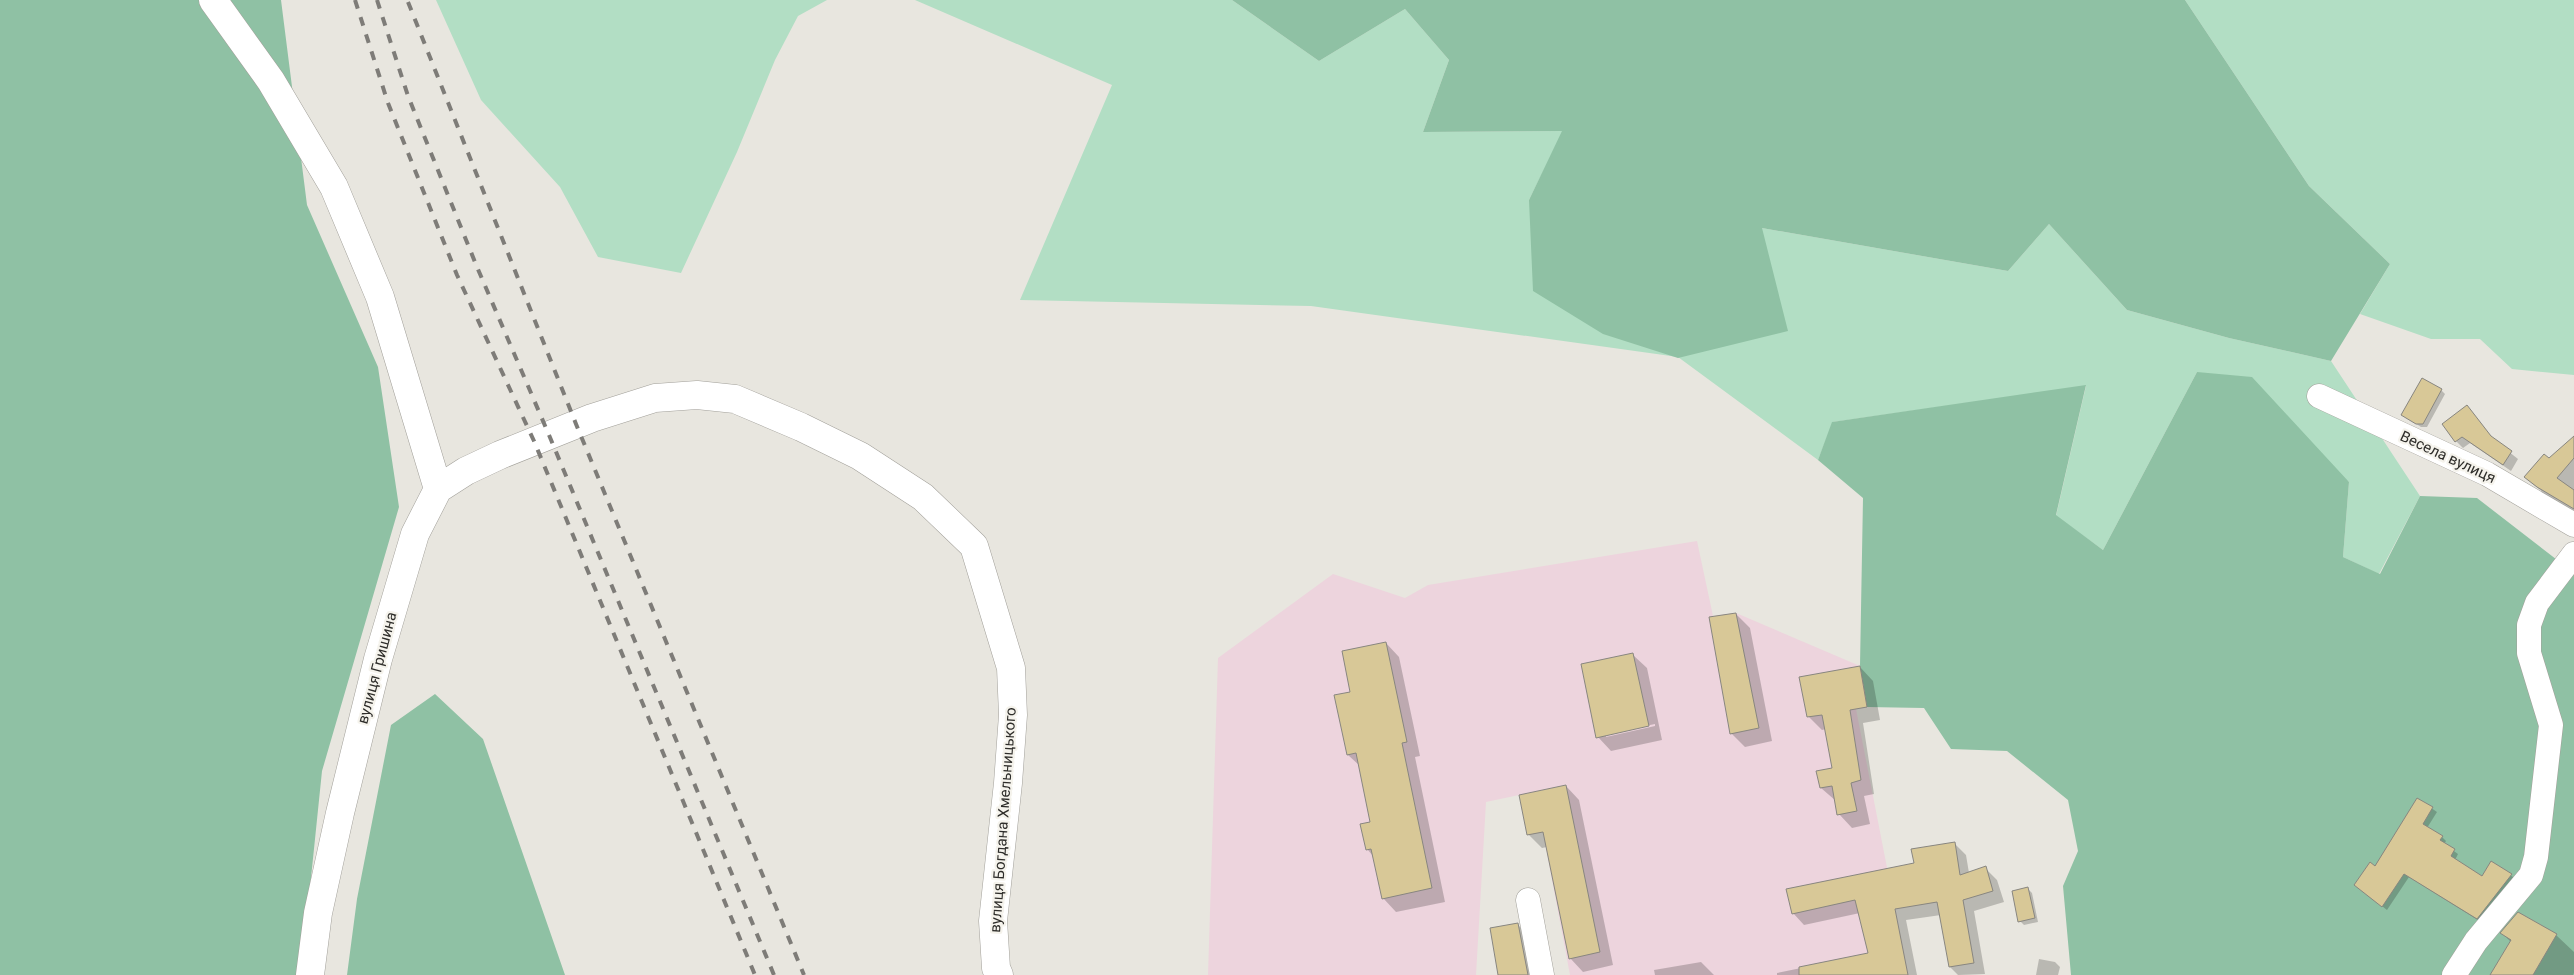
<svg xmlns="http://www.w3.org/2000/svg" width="2574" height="975" font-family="Roboto,sans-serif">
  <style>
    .industrial { fill: #edd4dd }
    .green { fill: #b2dec4 }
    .forest { fill: #8fc1a4 }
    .shadow { fill: #0003; fill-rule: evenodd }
    .building { fill: #d8c897; stroke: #888680 }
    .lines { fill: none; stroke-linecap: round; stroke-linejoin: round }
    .minor-casing { stroke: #a2a09a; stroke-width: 25 }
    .tertiary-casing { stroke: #a2a09a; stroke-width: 29 }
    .minor { stroke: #fff; stroke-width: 24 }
    .tertiary { stroke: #fff; stroke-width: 28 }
    .rail { stroke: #7e7c78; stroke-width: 4; stroke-dasharray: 9 9; stroke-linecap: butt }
    .labels { text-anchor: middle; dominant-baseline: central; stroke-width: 4.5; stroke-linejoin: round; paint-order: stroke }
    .street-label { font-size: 15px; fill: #2e2d2a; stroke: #f5f3ec }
  </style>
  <rect width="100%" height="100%" fill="#e8e6df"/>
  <path class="industrial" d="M1697,541L1713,616L1736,613L1860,666L1867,707L1856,709L1908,975H1570L1543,832L1527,835L1519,795L1486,802L1476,975H1208L1218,658L1333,574L1405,598L1428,585Z"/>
  <path class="green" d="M436,0H827L798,16L775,60L737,152L681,273L598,257L560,187L481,100Z
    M915,0H1232L1319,61L1405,9L1449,60L1423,132L1563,131L1529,200L1762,228L2008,271L2049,224L2127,310L2229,338L2331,361L2420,496L2379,574L2343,557L2349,482L2197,372L2103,550L2056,516L2086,386L1833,422L1818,460L1678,357L1311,306L1020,300L1112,85Z
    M2185,0H2574V375L2512,369L2480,339H2431L2360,314L2390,264L2309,186Z"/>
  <path class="forest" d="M0,0H281L307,205L378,367L399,507L322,771L301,975H0Z
    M1232,0H2185L2309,186L2390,264L2331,361L2229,338L2127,310L2049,224L2008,271L1762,228L1788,331L1678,358L1603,334L1533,291L1529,200L1562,131L1423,132L1449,60L1405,9L1319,61Z
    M2197,372L2252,377L2349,482L2343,557L2380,574L2420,496L2477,498L2574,573V975H2071L2063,886L2078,851L2068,800L2007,751L1951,749L1924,708L1867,707L1860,666L1863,498L1818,460L1832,422L2086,385L2056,515L2103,550Z
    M435,694L483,739L565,975H347L357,899L391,725Z"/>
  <path class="shadow" d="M2441,390L2445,394L2427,427H2421L2403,415Z
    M2467,407L2494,440L2518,459L2511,471L2470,443L2463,448L2456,441Z
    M2574,437V511L2546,495L2533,484L2549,460Z
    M1736,614L1750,628L1772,741L1745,747L1731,733Z
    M1386,643L1399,657L1420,756L1415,757L1445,902L1396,912L1383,898L1374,857L1367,849L1371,823L1360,766L1348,755L1351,693Z
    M1633,655L1647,668L1662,740L1611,751L1598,737ZM1655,724V726L1606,737V734Z
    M1860,667L1873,681L1880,720L1863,723L1874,794L1864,796L1870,824L1852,828L1839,814L1836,801L1821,788L1818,772L1834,769L1826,729L1822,730L1808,716Z
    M1566,786L1579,800L1613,965L1583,972L1570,958L1547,847L1542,848L1528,834Z
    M2418,799L2437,812L2427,828L2442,837L2446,841L2444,844L2458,854L2455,860L2483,877L2492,863L2516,879L2481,922L2409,877L2387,910L2360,889Z
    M1954,843L1966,855L1969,873L1985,868L1997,880L2004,902L1974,911L1985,974L1958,975L1950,967L1941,915L1906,920L1917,975H1777V973L1869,954L1860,913L1804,925L1793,913L1915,864Z
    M2028,889L2032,893L2038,922L2024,925L2020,921Z
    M1518,925L1543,950L1548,975H1500Z
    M2502,933L2556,935L2574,952V973L2573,975H2492L2511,942Z
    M2039,959L2055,962L2060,967L2058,975H2036Z
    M1701,962L1714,975H1655L1654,970Z"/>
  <path class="building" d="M2422,378L2442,389L2423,424H2416L2401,415Z
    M2467,405L2491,436L2512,451L2503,465L2462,437L2455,442L2442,424Z
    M2574,436V458L2557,478L2574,490V509L2537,487L2524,477L2544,454L2549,458Z
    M1736,613L1759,728L1730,734L1709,617Z
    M1386,642L1407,742L1402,743L1432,888L1382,899L1371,849L1366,850L1360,824L1370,822L1356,753L1347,755L1334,695L1350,692L1342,651Z
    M1633,653L1649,726L1596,738L1581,664Z
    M1860,666L1867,707L1850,710L1861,780L1851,783L1857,811L1837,815L1832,786L1820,788L1816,771L1832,768L1822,715L1807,717L1799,677Z
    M1566,785L1600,952L1569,959L1543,832L1527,835L1519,795Z
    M2417,798L2433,807L2423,824L2443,836L2440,840L2455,849L2451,856L2482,876L2491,861L2512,874L2477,919L2404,874L2382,907L2354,885L2370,862L2375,866Z
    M1955,842L1960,875L1986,866L1993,891L1963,900L1974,963L1949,967L1937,902L1895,909L1908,975H1799V967L1868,953L1855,900L1792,914L1786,889L1914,863L1911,849Z
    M2028,887L2035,918L2018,922L2012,891Z
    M2518,912L2557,934L2533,975H2490L2511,940L2500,933Z
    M1518,923L1528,975H1498L1490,928Z"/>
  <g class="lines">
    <defs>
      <path id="minor" d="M2319,396L2487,474L2574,525
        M1528,900L1542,975
        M2454,975L2476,941L2531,875L2536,857L2551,725L2529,653V625L2537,603L2574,554"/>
      <path id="tertiary" d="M213,0L271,81L334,187L380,297L438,489
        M310,975L318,913L340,813L378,659L415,534L438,489L466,471L500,455L592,418L655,398L697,395L735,399L801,427L860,456L923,497L974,546L1011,668L1013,715L1008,783L993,921L996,968L999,975"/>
    </defs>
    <use href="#minor" class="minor-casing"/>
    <use href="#tertiary" class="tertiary-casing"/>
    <use href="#minor" class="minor"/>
    <use href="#tertiary" class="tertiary"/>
    <path class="rail" d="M355,0L388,103L457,275L534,441L755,975
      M377,0L408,96L477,267L549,435L774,975
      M408,2L576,424L804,975"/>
  </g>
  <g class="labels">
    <g class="street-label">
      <text transform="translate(2448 457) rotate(25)">Весела вулиця</text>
      <text transform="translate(377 668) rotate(-75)">вулиця Гришина</text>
      <text transform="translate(1003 820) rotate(-86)">вулиця Богдана Хмельницького</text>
    </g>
  </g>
</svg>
